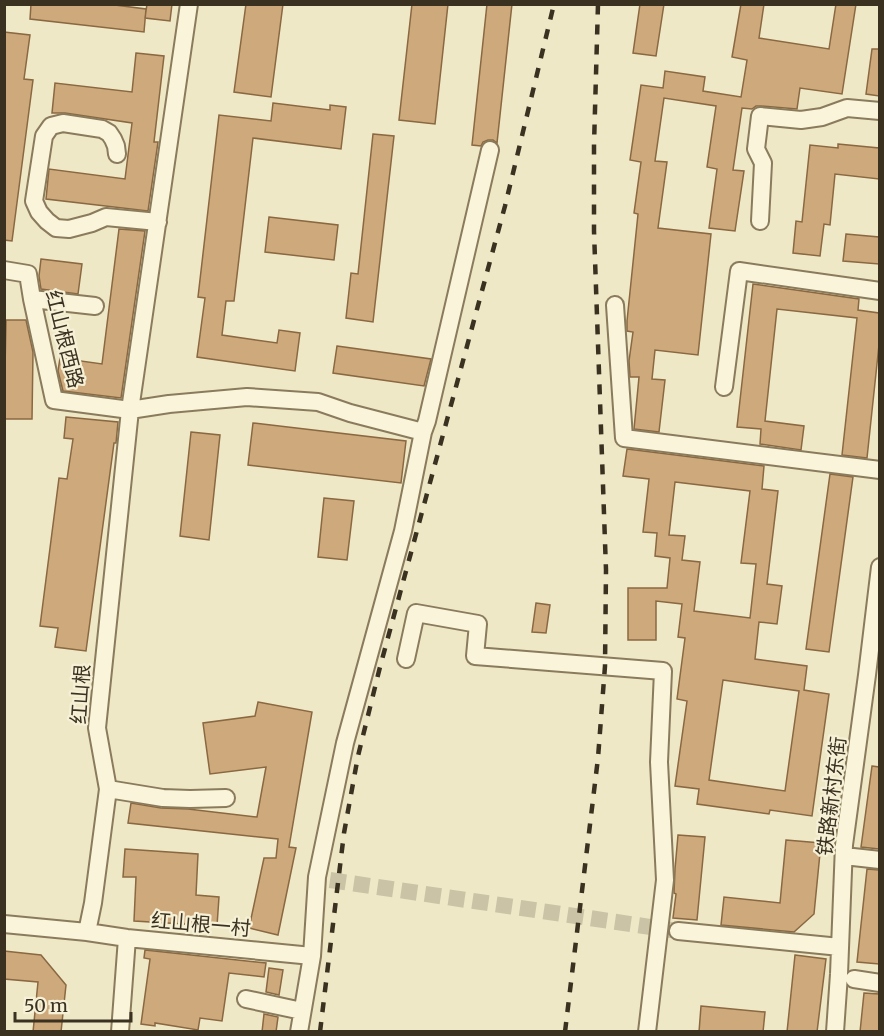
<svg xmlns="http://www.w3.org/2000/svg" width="884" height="1036" font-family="Merriweather,'Noto Sans SC',serif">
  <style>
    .building { fill: #cda97c; stroke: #8a6841; stroke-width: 1.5; fill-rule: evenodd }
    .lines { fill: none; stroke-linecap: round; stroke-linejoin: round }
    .minor-tunnel { stroke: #cbc3a6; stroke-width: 16; stroke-dasharray: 16 8; stroke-linecap: butt }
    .minor-casing { stroke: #8a7b5c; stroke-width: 20 }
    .minor { stroke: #f9f4da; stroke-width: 16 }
    .rail { stroke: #3b3120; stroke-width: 4.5; stroke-dasharray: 10 10; stroke-linecap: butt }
    .labels { text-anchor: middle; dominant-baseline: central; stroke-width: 4.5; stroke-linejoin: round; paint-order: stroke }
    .street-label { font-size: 20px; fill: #3b3120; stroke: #f6f1d6 }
  </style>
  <rect width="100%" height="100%" fill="#efe8c7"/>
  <path class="building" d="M31,4H107L146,9L144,32L30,19Z
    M147,4H172L170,21L145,18Z
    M246,4H283L271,97L234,92Z
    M412,4H448L435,124L399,120Z
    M487,4H512L497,143L493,140H488L483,142L481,146L472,145Z
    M640,4H664L656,56L633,53Z
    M741,4H764L759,38L829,49L836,4H856L842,94L800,88L797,109L761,106H756L752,109L742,108L733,170L744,171L735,231L709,228L717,169L707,167L716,106L664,98L655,161L667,162L658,228L711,234L698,355L655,350L652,379L665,380L659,432L634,429L639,377H630L629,361L633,332L627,331V321L638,214L634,213L641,162L630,160L641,85L663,88L665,71L705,77L703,91L741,97L747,60L732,57Z
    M4,32L30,35L24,79L33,80L12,241L4,240Z
    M872,49H879V96L866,94Z
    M136,53L164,56L154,142H158L148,211L46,199L49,169L125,179L132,123L65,113H52L55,83L132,92Z
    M273,103L330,110V105L346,107L341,149L253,138L234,301H226L222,335L277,343L279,330L300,333L295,371L197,357L205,298L198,297L219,115L271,121Z
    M373,134L394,136L373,322L346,318L351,273L358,274Z
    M838,144L879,148V179L835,174L830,225L824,224L820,256L793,253L796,221L802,222L810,145L838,148Z
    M269,217L338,225L334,260L265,252Z
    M119,229L145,231L121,398L63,391L58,371L60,358L102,364Z
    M846,234L879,237V264L843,261Z
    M41,259L82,264L78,294L41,289L39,276Z
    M753,284L859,299L858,310L879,313V345L867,458L842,455L857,318L777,309L765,421L804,426L801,450L760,444L761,429L737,427Z
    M6,320H26L33,352L32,419H4Z
    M337,346L431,359L424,386L333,373Z
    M66,417L118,422L116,443H114L86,651L55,647L58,628L40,626L59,478L67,479L73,439L64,438Z
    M253,423L406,441L401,483L248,465Z
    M191,432L220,435L209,540L180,536Z
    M627,449L764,466L762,489L778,491L767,584L782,586L777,624L759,622L755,659L807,666L804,690L829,694L812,816L770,810L769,814L697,804L699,789L675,786L687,701L677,699L685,638L678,637L682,604L656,601V640H628V588H667L670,558L655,556L657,533L643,532L649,479L623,476ZM675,482L750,491L741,563L756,564L750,618L694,611L700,562L682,560L685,536L669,535ZM723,680L799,691L785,791L709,780Z
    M830,474L853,477L829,652L806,649Z
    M324,498L354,501L347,560L318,557Z
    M536,603L550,605L546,633L532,632Z
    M258,702L312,712L289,847L296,848L278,935L249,928L264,858H276L278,839L128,823L131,803L161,808L188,809L257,817L266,767L210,774L203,723L255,716Z
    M872,766L879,767V849L861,847Z
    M678,835L705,837L697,920L673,918L676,894L674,893L675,869Z
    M786,840L821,843L814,914L794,932L721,925L724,897L780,903Z
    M125,849L198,854L196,895L219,897L217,926L134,921L136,877H123Z
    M867,869L879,870V964L857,962Z
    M145,950L266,963L264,977L229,973L222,1021L200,1018L198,1030L155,1023V1026L141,1024L150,959L144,958Z
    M4,951L41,955L66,985L61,1032H33L38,982L4,979Z
    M795,955L826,959L817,1032H787Z
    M269,968L283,970L279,995L266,992Z
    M864,993L879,994V1032H860Z
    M701,1006L765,1012L763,1032H699Z
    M264,1014L278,1017L276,1032H262Z"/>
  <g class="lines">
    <path class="minor-tunnel" d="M330,880L678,931"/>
    <defs>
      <path id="minor" d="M117,154L116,146L113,139L109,133L102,129L63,123L51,126L44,136L34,201L39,212L47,221L56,228L69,229L92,223L106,217L158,222
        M760,221L763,163L756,149L760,116L801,120L822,117L847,108L880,111
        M4,270L28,274L32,299L54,400L130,410L169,404L247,397L318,402L350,413L423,432
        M32,299L95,306
        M615,305L624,438L880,470
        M724,387L739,271L880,291
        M406,659L416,613L478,624L475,656L663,671L659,762L665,880L647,1032
        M108,789L163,798L190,799L226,798
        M844,856L880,860
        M4,924L87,932L127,938L312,956
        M678,931L840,947
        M87,932L93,903L108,789L97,728L130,410L189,4
        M854,979L880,983
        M246,999L302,1011
        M120,1032L127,938
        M299,1032L312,956L317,877L345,743L403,531L423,432L427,421L490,150
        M835,1032L839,974L844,845L867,675L880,567"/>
    </defs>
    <use href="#minor" class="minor-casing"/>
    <use href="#minor" class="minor"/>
    <path class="rail" d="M320,1032L344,833L358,756L380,667L505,206L554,4
      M565,1032L598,758L605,666L606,570L594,231V145L598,4"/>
  </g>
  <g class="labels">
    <g class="street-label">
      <text transform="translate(65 339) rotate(76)">红山根西路</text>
      <text transform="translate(80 694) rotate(-86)">红山根</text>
      <text transform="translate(831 796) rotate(-83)">铁路新村东街</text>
      <text transform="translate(201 924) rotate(5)">红山根一村</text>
    </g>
  </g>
  <rect width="884" height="1036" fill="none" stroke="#3b3120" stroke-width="12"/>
  <path d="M15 1012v9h116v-9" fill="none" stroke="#3b3120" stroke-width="3"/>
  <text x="24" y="1012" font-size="18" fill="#3b3120" stroke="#f6f1d6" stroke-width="4.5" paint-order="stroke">50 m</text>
</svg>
